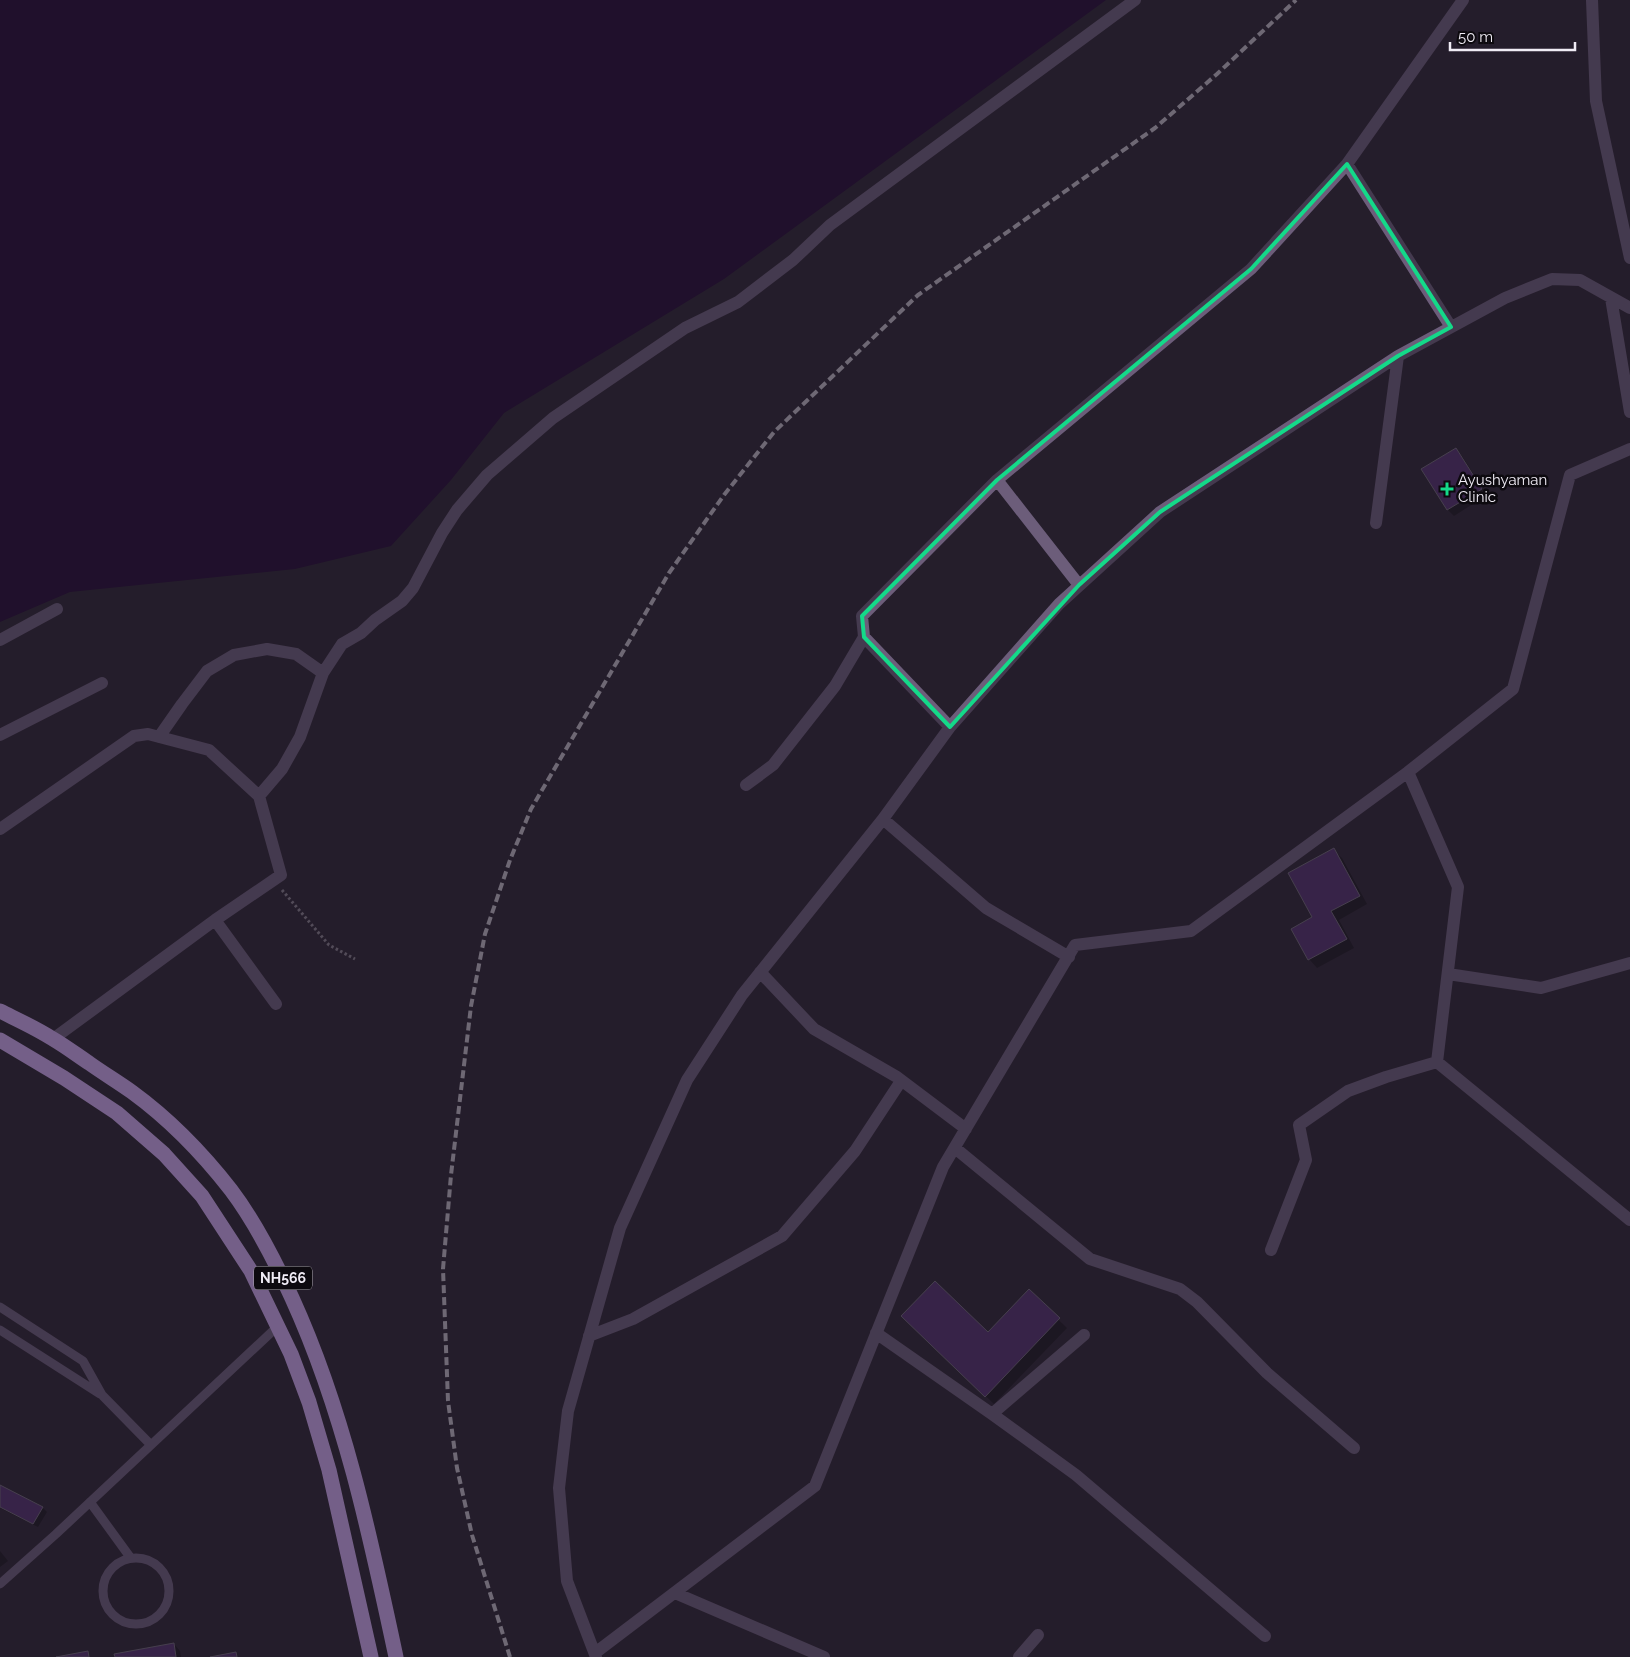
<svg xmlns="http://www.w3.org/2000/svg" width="1630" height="1657" font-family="Raleway,sans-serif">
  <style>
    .water { fill: #1c012d }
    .shadow { fill: #0007 }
    .building { fill: #4f2c6a; stroke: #6f6877 }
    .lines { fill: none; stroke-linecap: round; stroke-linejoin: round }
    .path { stroke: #89838e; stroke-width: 3; stroke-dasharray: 2.5 2.5; stroke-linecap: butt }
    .lane { stroke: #6c5d7a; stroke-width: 9 }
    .street { stroke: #6c5d7a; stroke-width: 12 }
    .highway { stroke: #d6b0f9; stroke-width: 15 }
    .rail { stroke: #c7c3cd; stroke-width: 4; stroke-dasharray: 8 4; stroke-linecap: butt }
    .marked { fill: none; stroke: #14d989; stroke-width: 4; stroke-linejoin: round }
    .poi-dot { fill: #14d989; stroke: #0d0a0f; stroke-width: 2 }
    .labels { text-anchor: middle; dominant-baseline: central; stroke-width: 5; stroke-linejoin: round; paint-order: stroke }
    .shield { fill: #0d0a0f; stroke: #aca8b0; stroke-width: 1 }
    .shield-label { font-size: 14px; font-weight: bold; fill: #f0ecf5 }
    .poi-label { font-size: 15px; fill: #f0ecf5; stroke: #0d0a0f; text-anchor: start }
  </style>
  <rect width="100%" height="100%" fill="#251e2b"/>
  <path class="water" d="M0,0H1106L724,279L504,413L451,480L391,546L295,569L70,592L0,622Z"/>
  <path class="shadow" d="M1456,450L1462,456L1487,495L1454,516L1448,510Z
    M1333,850L1342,858L1367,904L1339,920L1354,948L1317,968L1309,959L1314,917Z
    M1029,1291L1067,1328L994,1404L903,1316L988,1334Z
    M0,1486L43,1508L47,1512L38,1527L0,1508Z
    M0,1551L8,1561L0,1567Z
    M174,1644L180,1651L181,1657H116Z"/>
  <path class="building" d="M1456,448L1482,489L1447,510L1421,469Z
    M1334,848L1360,896L1331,911L1347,939L1308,960L1291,929L1312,917L1288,873Z
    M935,1281L988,1332L1029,1289L1060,1318L985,1397L901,1316Z
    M0,1485L43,1507L33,1524L0,1507Z
    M174,1643L176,1657H115L114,1654Z
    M88,1651L89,1657H56Z
    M236,1652L237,1657H210Z"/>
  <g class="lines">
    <path class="path" d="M282,890L329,945L355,959"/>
    <path class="lane" d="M0,1307L83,1361L102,1395L151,1445
      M0,1330L100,1394
      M90,1502L130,1557
      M103 1591a33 33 0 1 1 66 0a33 33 0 1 1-66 0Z
      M0,1584L56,1534L277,1327"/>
    <path class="street" d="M1592,0L1596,101L1630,258
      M1347,164L1451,327
      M1611,298L1630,412
      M997,480L1079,585
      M1376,523L1398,356
      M0,640L57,609
      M950,727L864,637L862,616L997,480L1251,269L1347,164L1463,0
      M0,735L102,683
      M159,737L182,704L207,671L234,655L267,649L296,654L323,673
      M746,785L773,765L835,686L864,637
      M259,796L282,769L300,737L323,673L342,644L361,633L375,620L402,601L413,588L442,533L457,510L487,475L553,418L685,328L738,302L793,260L830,225L1135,0
      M883,819L986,908L1069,957
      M0,829L134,736L148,734L209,750L259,796L281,875L215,920L53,1039
      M215,920L276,1004
      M760,972L814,1029L897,1077L966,1129
      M1448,974L1541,988L1630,963
      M1437,1062L1458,887L1408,772L1513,689L1570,475L1630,449
      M955,1148L1090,1259L1180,1289L1197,1302L1267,1373L1354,1448
      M1271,1250L1306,1160L1299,1125L1348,1091L1386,1077L1437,1062L1630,1220
      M876,1333L992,1414L1076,1475L1265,1636
      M589,1336L633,1319L782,1236L855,1151L901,1081
      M992,1414L1084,1335
      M675,1593L824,1657
      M595,1653L815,1486L943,1167L1075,945L1191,931L1408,772
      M596,1657L567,1581L559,1488L568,1411L620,1228L687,1080L742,995L883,819L950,727L1059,604L1160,512L1398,356L1505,298L1552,279L1580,280L1630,308
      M1019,1657L1038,1635"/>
    <path class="highway" d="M0,1011C18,1020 36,1028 53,1039C65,1046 77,1055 89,1063C103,1073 118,1082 132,1092C169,1119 203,1154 231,1190C256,1223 275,1261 292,1298C344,1412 370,1535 396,1657
      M0,1040L64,1078L117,1113L164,1154L202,1196L251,1271L291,1354L309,1402L329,1470L371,1657"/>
    <path class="rail" d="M510,1657L472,1535L457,1468L448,1401L443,1269L451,1175L471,1006L485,934L510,860L531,809L669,573L724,495L774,432L918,295L1155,128L1217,74L1296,0"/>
  </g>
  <path d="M0 0H1630V1657H0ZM1347,164L1451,327L1398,356L1160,512L1079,585L950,727L864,637L862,616L997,480L1251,269Z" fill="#251e2b" fill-opacity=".55" fill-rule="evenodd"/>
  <path class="marked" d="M1347,164L1451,327L1398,356L1160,512L1079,585L950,727L864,637L862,616L997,480L1251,269Z"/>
  <path class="poi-dot" d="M1444.5 481.5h5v5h5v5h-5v5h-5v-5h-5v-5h5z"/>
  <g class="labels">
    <rect class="shield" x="254" y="1266.5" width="58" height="23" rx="4"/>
    <g class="shield-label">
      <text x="283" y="1278">NH566</text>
    </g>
    <g class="poi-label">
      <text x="1458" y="480">Ayushyaman<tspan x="1458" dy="17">Clinic</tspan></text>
    </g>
  </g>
  <path d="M1450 42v8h125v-8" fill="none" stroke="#f0ecf5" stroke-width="2.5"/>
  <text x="1458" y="42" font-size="15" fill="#f0ecf5" stroke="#0d0a0f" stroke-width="4" paint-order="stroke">50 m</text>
</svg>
